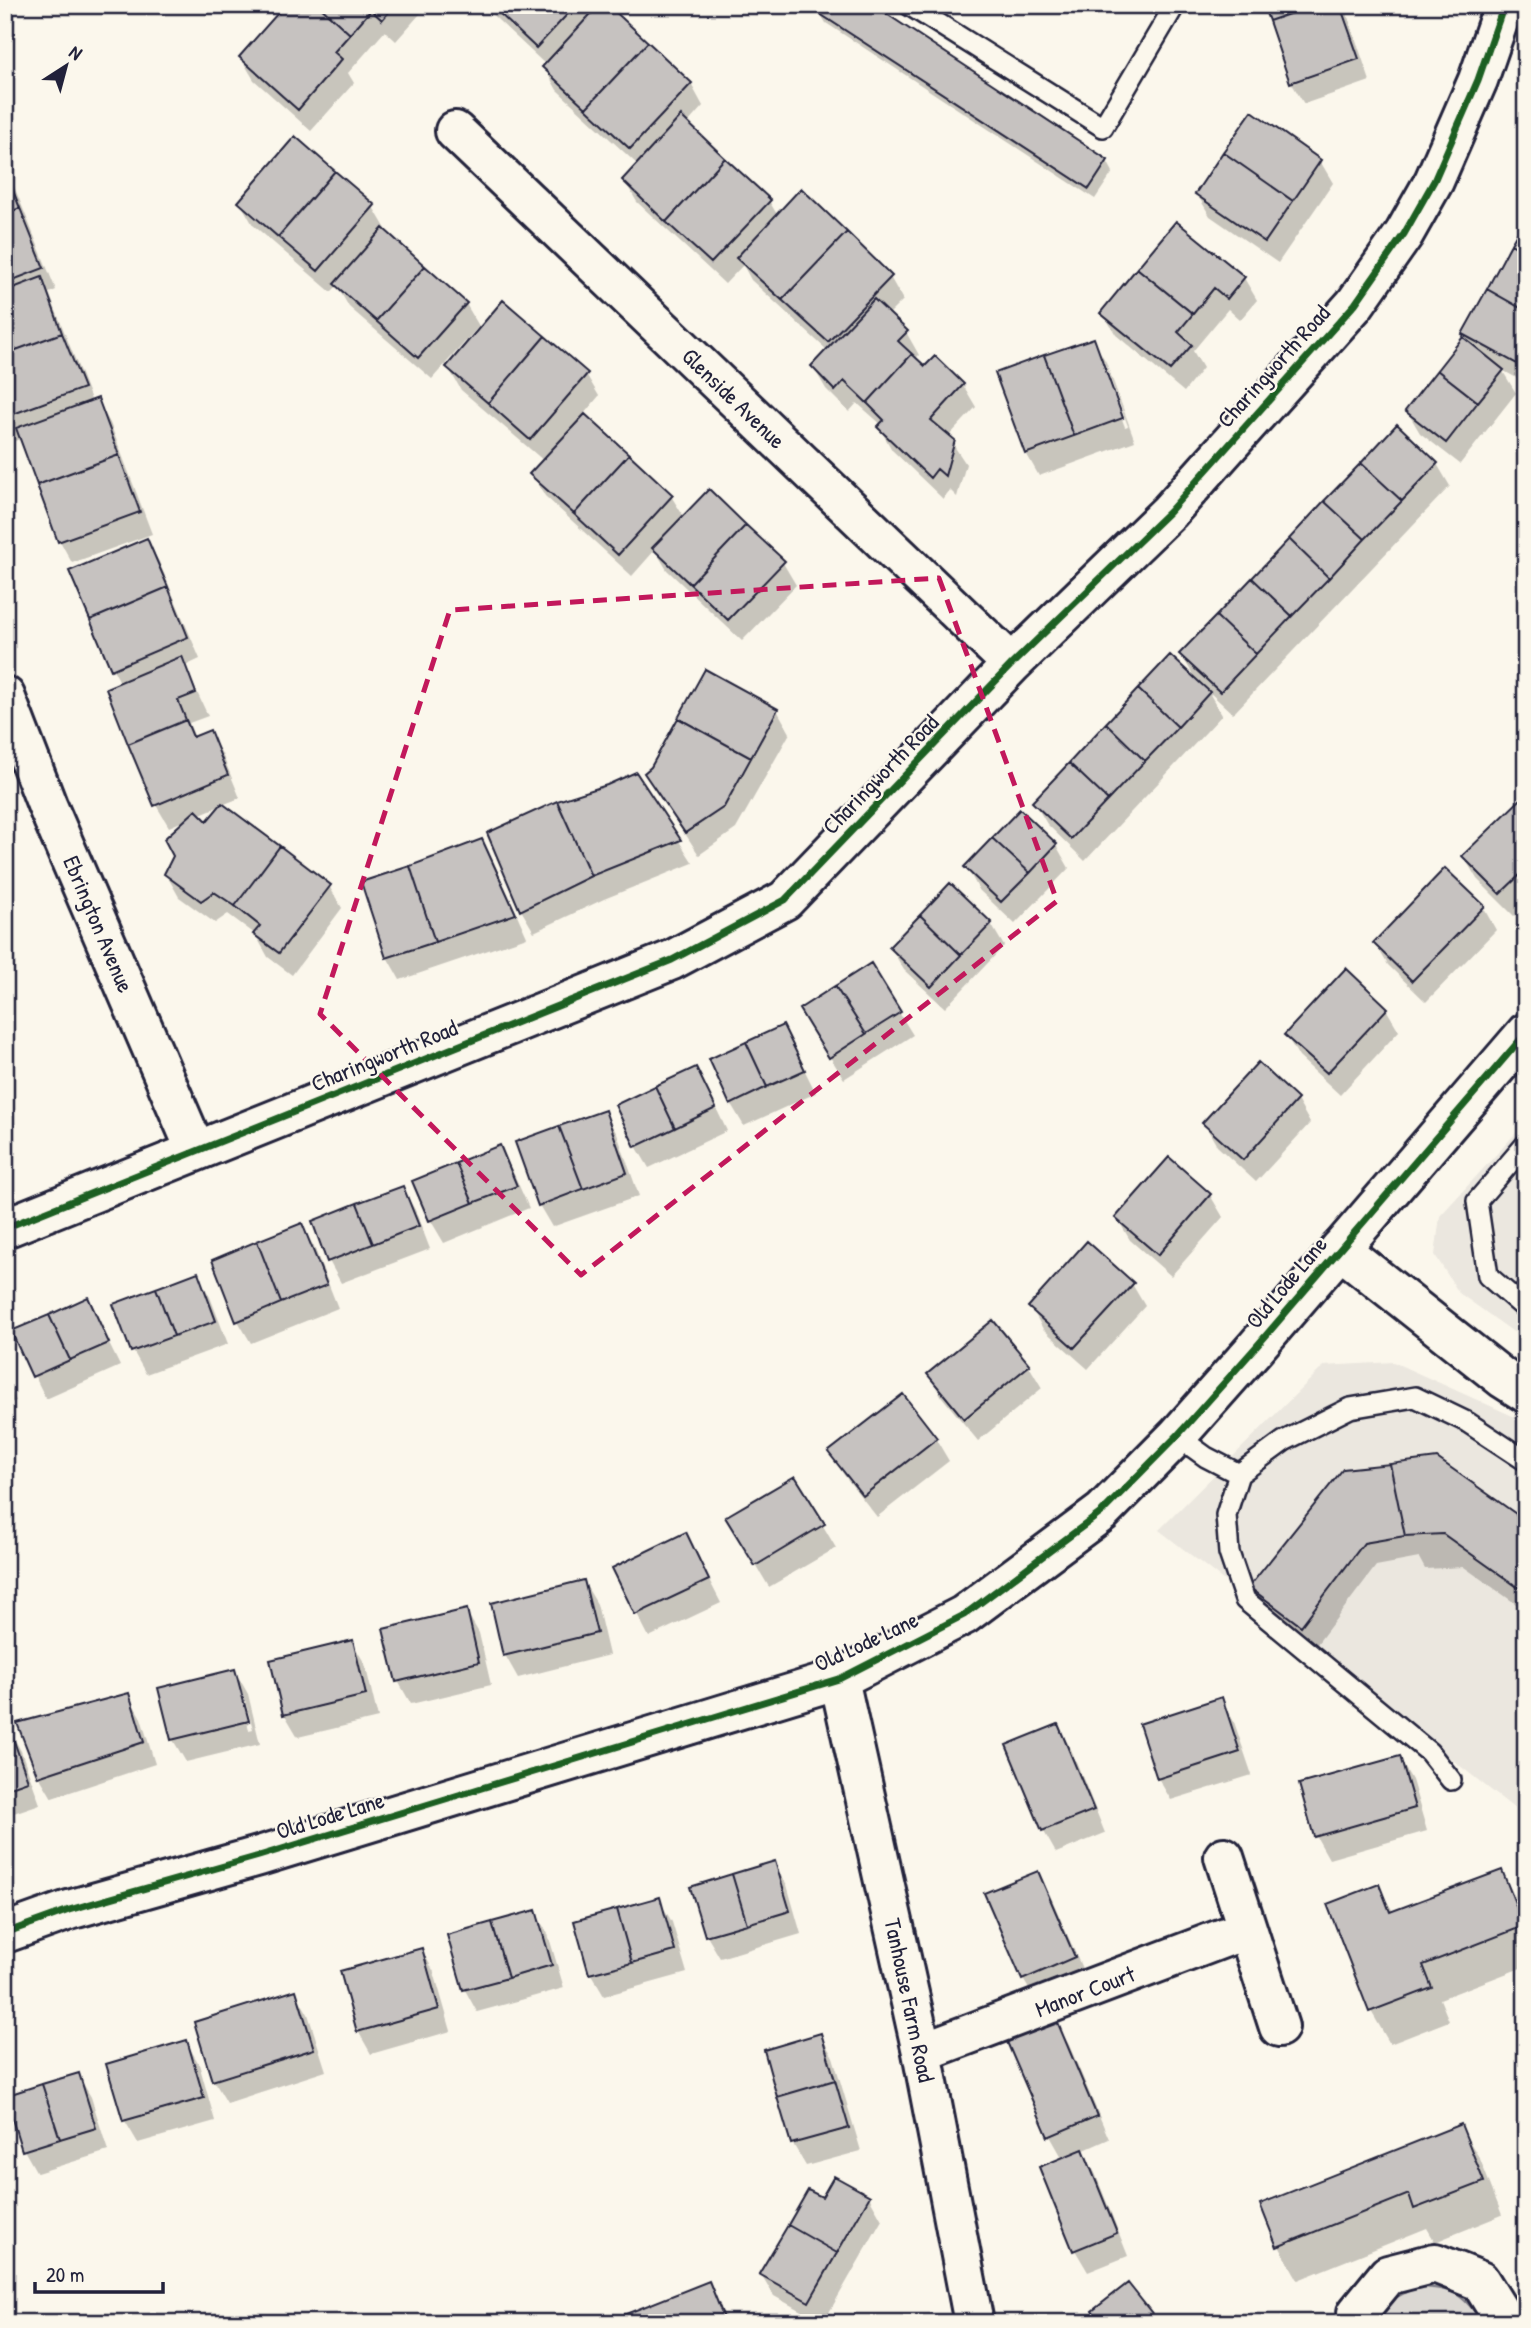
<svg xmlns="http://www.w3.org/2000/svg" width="1531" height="2328" font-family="'Patrick Hand',sans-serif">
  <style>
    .built { fill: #ebe7df }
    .green { fill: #dbd8d3; stroke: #7e7d87; stroke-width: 2 }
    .shadow { fill: #0003; fill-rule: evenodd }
    .building { fill: #c6c2c0; stroke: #22223b; stroke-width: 2 }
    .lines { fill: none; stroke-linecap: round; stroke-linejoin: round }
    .lane-casing { stroke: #22223b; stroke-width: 24 }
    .street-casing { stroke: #22223b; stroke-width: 44 }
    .secondary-casing { stroke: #22223b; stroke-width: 44 }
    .lane { stroke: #fbf7ec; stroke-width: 19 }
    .street { stroke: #fbf7ec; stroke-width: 38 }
    .secondary { stroke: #fbf7ec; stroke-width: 38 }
    .cycleway-casing { stroke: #fbf7ec; stroke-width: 11 }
    .cycleway { stroke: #1b5e20; stroke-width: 7 }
    .marked { fill: none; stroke: #c2185b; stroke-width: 5; stroke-dasharray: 14 9; stroke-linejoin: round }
    .labels { text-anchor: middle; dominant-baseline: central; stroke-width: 5; stroke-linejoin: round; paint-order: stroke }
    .street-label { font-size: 23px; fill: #22223b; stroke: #fbf7ec }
  </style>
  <rect width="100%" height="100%" fill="#fbf7ec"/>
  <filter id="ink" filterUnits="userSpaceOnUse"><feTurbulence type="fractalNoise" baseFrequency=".0143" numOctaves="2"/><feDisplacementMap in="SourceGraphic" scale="14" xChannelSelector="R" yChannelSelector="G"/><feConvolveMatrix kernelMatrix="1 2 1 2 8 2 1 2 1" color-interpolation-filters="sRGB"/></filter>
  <g filter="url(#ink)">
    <path class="built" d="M1526,1122V1341L1459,1293L1435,1255L1440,1216Z
      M1393,1362L1526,1422V1812L1524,1816L1159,1530L1324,1366Z"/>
    <path class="green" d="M1416,2287C1453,2288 1462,2292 1483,2323H1374L1391,2300Z"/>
    <path class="shadow" d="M288,5H428L396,41L385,31L348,73L354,83L311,131L254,80L241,58Z
      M482,5H596L691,84L703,106L687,124L769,201L778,216L890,277L903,300L888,315L906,332L919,355L915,359L926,368L963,385L976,407L948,437L966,464L957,497L950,490L943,499L892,450L879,427L882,425L857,403L849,412L826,389L813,367L828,351L751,280L743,265L725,284L637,202L624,180L638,165L557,90L544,67L546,65Z
      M1265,5H1344L1370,81L1304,104L1291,82Z
      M819,12L1107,161L1113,172L1095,199L826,23Z
      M1320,161L1333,183L1278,263L1210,216L1197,194Z
      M5,164L56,290L49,293L92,402L97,400L110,423L152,534L72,563L60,541L22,438L15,441L5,424Z
      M240,202L373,207L386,229L384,231L466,304L479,326L432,379L349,307L337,286L331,292L253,225Z
      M1526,221V383L1502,370L1516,393L1460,464L1420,433L1407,411L1471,345L1464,334Z
      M1244,278L1257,300L1240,320L1228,309L1193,351L1203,368L1184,392L1116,335L1103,313Z
      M1093,340L1106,362L1135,441L1039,476L1026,453ZM1100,361H1104L1128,426L1125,427Z
      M448,367L586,374L599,396L583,415L671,496L684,517L783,563L796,585L742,641L667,570L655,550L632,576L545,496L532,474L544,461L461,390Z
      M1437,464L1450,486L1233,714L1208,691L1222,715L1085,861L1047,824L1034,802L1196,680L1181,654Z
      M146,540L159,562L200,659L185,666L208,716L189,723L195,738L209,732L222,754L240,798L222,805L329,886L342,908L292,975L268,957L255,934L228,914L215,923L179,897L166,874L188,819L169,827L156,805L121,684L113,669ZM222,805L207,823L198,815Z
      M777,710L790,733L736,829L699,855L646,773Z
      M636,774L693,863L604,899L534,932L521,910L608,787Z
      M1526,796V904L1514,916L1477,879L1464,857Z
      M482,841L494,863L527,937L400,980L387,957Z
      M1056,845L1069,868L1015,924L979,890L967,868Z
      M1483,907L1496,930L1426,1002L1388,965L1375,943Z
      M991,924L1004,946L945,1008L904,970L891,948Z
      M870,966L913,1035L844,1079L814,1032Z
      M1386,1009L1399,1031L1340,1095L1299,1057L1286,1035Z
      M783,1027L816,1093L744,1126L731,1104Z
      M1258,1064L1297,1100L1310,1123L1256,1182L1217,1146L1204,1123Z
      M708,1091L727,1131L649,1168L636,1146Z
      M604,1112L617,1134L639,1196L552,1227L539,1205Z
      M499,1147L512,1170L529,1208L444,1243L431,1221L415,1182Z
      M402,1188L415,1210L430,1249L341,1283L329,1261Z
      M1210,1195L1223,1217L1171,1276L1130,1240L1117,1218Z
      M301,1225L314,1247L338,1308L251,1343L238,1321Z
      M197,1274L210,1297L228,1344L146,1374L133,1351L116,1305Z
      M1132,1284L1145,1306L1088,1369L1043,1329L1031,1307Z
      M87,1299L120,1366L46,1399L13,1332Z
      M1029,1366L1042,1388L978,1441L942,1397L929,1374Z
      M5,1375L16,1401L5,1405Z
      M903,1397L936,1439L949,1461L877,1517L844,1475L831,1453Z
      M1344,1471L1526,1523V1611L1464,1567L1425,1569L1419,1558L1376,1566L1314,1648L1264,1609L1251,1587Z
      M795,1478L836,1548L769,1587L728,1518Z
      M686,1535L721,1603L649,1637L614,1569Z
      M584,1582L597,1604L609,1655L518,1678L505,1655Z
      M466,1611L479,1633L491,1685L411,1704L398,1681Z
      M352,1642L365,1664L378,1718L298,1737L285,1715L272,1661Z
      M235,1671L248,1694L260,1744L186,1762L173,1740L160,1689ZM240,1693H243L253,1729L249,1730Z
      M128,1695L141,1718L155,1764L52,1798L39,1776Z
      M1222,1699L1234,1722L1252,1775L1171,1800L1158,1778Z
      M1058,1726L1071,1749L1105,1833L1056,1853L1043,1830Z
      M9,1729L21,1751L40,1804L5,1816V1730Z
      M1399,1758L1412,1780L1427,1831L1329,1859L1316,1836L1301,1786Z
      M774,1863L787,1885L801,1934L720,1958L707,1936L692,1888Z
      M1502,1872L1526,1918V1966L1440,1999L1449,2021L1390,2044L1371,2011L1378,1886L1394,1913Z
      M1037,1873L1050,1895L1087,1980L1036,2001L1023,1979Z
      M659,1900L672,1922L687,1973L604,1996L591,1974L576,1922Z
      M535,1912L548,1934L564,1988L477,2012L465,1990L449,1936Z
      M422,1950L434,1972L451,2031L371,2054L358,2031Z
      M295,1992L308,2014L326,2071L227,2103L214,2081L196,2023Z
      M1056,2023L1069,2045L1109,2139L1082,2151L1095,2173L1128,2256L1088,2272L1075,2250L1063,2159L1050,2136Z
      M820,2035L833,2057L861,2151L806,2166L793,2144L766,2051Z
      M186,2042L199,2064L215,2121L138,2143L125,2121L108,2065Z
      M78,2075L91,2097L108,2151L37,2173L24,2150Z
      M1460,2126L1480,2159L1502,2215L1435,2242L1427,2228L1298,2280L1279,2246L1262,2205Z
      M869,2197L882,2220L823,2323L774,2296L761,2274L822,2200Z
      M708,2283L728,2323H622Z"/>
    <path class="building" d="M285,5H318L350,34L334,52L342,59L298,110L239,57Z
      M318,5H395L382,20L371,10L350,34Z
      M499,5H576L536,48L495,9Z
      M599,5H608L648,42L586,108L542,67Z
      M822,5H873L1108,160L1089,189L817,12Z
      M1263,5H1315L1269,21Z
      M1315,5H1340L1359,59L1290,83L1269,21Z
      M648,42L692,83L630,149L586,108Z
      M1252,111L1321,160L1293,201L1223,152Z
      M681,116L725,158L666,222L622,180Z
      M295,136L335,171L278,237L238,202Z
      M1223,152L1293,201L1265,242L1195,194Z
      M725,158L771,200L711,263L666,222Z
      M5,171L20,208L5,214Z
      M335,171L375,205L318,271L278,237Z
      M801,188L847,232L782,300L736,258Z
      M20,208L44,268L5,283V214Z
      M1526,218V253L1511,244Z
      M1176,221L1245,277L1227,299L1214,288L1193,314L1137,268Z
      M383,228L425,266L376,321L334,284Z
      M847,232L892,276L828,342L782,300Z
      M1511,244L1526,253V311L1487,289Z
      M425,266L467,303L418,358L376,321Z
      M1137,268L1193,314L1178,332L1192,345L1170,370L1100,313Z
      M42,277L62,333L5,354V291Z
      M1487,289L1526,311V348L1517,364L1462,334Z
      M874,299L908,331L898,341L912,354L867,403L844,381L835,391L811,366Z
      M503,300L545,336L488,403L446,367Z
      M62,333L84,388L5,417V354Z
      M545,336L588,373L530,440L488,403Z
      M1463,337L1504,370L1478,402L1437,370Z
      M1094,338L1123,418L1074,436L1044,355Z
      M912,354L925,366L935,356L964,384L931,420L955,440L945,476L937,469L930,478L877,427L884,420L867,403Z
      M1044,355L1074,436L1025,454L995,373Z
      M1437,370L1478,402L1446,443L1405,411Z
      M98,398L119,455L37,485L16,428Z
      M585,414L629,454L574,514L529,474Z
      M1397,424L1438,463L1402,501L1361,463Z
      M629,454L673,495L618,555L574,514Z
      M119,455L140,512L58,542L37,485Z
      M1361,463L1402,501L1365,539L1324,501Z
      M709,489L746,525L690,584L652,548Z
      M1324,501L1365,539L1329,578L1289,539Z
      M746,525L785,561L728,620L690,584Z
      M147,538L168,587L90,620L69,571Z
      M1289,539L1329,578L1292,616L1252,578Z
      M1252,578L1292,616L1256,654L1216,616Z
      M168,587L188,637L111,670L90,620Z
      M1216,616L1256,654L1220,692L1179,654Z
      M1170,655L1210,692L1178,727L1138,689Z
      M182,656L196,693L178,700L186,720L128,744L106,688Z
      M705,669L778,709L751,758L678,718Z
      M1138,689L1178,727L1145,761L1106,723Z
      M678,718L751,758L724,807L685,833L644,773L651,767Z
      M186,720L193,737L210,730L228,775L154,806L128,744Z
      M1106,723L1145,761L1108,800L1069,763Z
      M1069,763L1108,800L1071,839L1032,802Z
      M636,772L681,840L591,876L557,801L607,785Z
      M1526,794V869L1500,894L1462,856Z
      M557,801L591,876L520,911L487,833Z
      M222,803L280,846L235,906L214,892L201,901L164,874L173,856L164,839L196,810L207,821Z
      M1020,809L1057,844L1030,873L992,838Z
      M992,838L1030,873L1001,902L964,867Z
      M482,839L516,914L435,942L410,866Z
      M280,846L331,885L279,953L253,934L260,926L235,906Z
      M410,866L435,942L386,958L361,882Z
      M1445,868L1485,906L1412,981L1373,943Z
      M950,883L992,923L961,955L920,915Z
      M920,915L961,955L931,987L889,947Z
      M871,963L901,1012L866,1034L835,986Z
      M1346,968L1388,1008L1327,1073L1284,1035Z
      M835,986L866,1034L829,1058L799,1009Z
      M783,1025L805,1070L767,1087L746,1042Z
      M746,1042L767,1087L730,1105L709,1059Z
      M1258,1062L1298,1099L1243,1160L1202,1123Z
      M696,1067L716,1108L675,1128L655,1086Z
      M655,1086L675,1128L635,1147L615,1105Z
      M605,1110L627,1173L583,1189L559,1126Z
      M559,1126L583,1189L538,1206L515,1142Z
      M500,1145L517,1186L473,1203L456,1163Z
      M1169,1157L1211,1194L1158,1255L1115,1218Z
      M456,1163L473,1203L429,1221L412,1181Z
      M403,1186L419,1226L373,1244L357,1203Z
      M357,1203L373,1244L327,1262L312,1221Z
      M302,1223L327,1285L281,1303L257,1241Z
      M257,1241L281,1303L236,1322L212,1260Z
      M1087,1241L1134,1283L1074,1348L1028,1307Z
      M198,1272L216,1321L174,1336L156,1288Z
      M156,1288L174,1336L131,1352L113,1304Z
      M88,1297L109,1343L70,1360L49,1315Z
      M49,1315L70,1360L32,1377L11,1331Z
      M993,1320L1030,1365L964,1419L927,1374Z
      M5,1376L11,1390L5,1392Z
      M903,1394L937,1438L863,1496L828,1452Z
      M1437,1458L1526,1521V1593L1443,1534L1405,1536L1390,1464Z
      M1390,1464L1405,1536L1364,1543L1301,1626L1249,1587L1343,1469Z
      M795,1476L825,1524L755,1566L725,1517Z
      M686,1532L709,1580L635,1615L612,1568Z
      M584,1580L597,1633L503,1656L491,1603Z
      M467,1609L479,1662L396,1682L383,1629Z
      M353,1640L366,1695L283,1715L270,1660Z
      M235,1669L249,1721L171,1740L158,1688Z
      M129,1693L144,1742L38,1777L17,1723Z
      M1222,1697L1240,1752L1157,1779L1139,1724Z
      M1058,1724L1094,1810L1042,1831L1006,1745Z
      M9,1727L28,1781L5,1789V1728Z
      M1400,1756L1415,1808L1314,1837L1299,1784Z
      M775,1861L790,1911L747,1924L732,1874Z
      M1502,1870L1524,1926L1423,1965L1432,1988L1369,2012L1327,1904L1379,1884L1390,1912Z
      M1038,1871L1075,1957L1022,1980L984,1893Z
      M732,1874L747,1924L705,1936L690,1887Z
      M660,1897L675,1951L632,1963L617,1909Z
      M617,1909L632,1963L589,1974L574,1921Z
      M536,1910L552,1965L508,1978L492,1922Z
      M492,1922L508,1978L463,1990L447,1935Z
      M422,1948L439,2009L357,2032L340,1971Z
      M296,1990L314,2049L212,2081L194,2022Z
      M1057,2021L1097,2116L1048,2137L1007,2042Z
      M821,2033L835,2080L777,2097L764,2050Z
      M187,2040L204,2098L123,2121L106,2064Z
      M79,2073L96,2128L60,2139L42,2084Z
      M835,2080L849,2128L791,2144L777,2097Z
      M42,2084L60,2139L22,2151L5,2096Z
      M1461,2124L1484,2182L1414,2209L1409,2194L1277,2247L1260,2204Z
      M1083,2149L1117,2233L1073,2251L1039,2167Z
      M834,2176L870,2196L837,2253L788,2225L808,2190L822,2197Z
      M788,2225L837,2253L809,2302L759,2274Z
      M709,2281L726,2323H620L618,2317Z
      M1128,2283L1158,2321L1156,2323H1100L1092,2311Z"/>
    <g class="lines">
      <defs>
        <path id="lane" d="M909,5L1103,127L1175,5
          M1526,1144L1477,1201L1488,1276L1526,1309
          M1177,1436L1206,1457L1239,1474L1284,1441L1350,1408L1415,1397L1467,1422L1526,1461
          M1239,1474L1226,1515L1229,1553L1245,1600L1429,1752L1451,1780"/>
        <path id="street" d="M455,131L1012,664
          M5,696L47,805L196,1151
          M5,1228L672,960L785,900L1012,664L1169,512L1355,304L1404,234L1434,181L1478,80L1504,5
          M1340,1249L1504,1379L1526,1393
          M839,1679L922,2052L974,2323
          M1224,1857L1279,2027
          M922,2052L1247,1929
          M1357,2323V2313L1388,2275L1435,2263L1480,2281L1506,2323"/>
        <path id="secondary" d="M5,1933L69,1910L259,1856L839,1679L964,1615L1102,1512L1177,1436L1256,1347L1526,1033"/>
      </defs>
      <use href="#lane" class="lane-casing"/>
      <use href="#street" class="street-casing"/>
      <use href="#secondary" class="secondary-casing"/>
      <use href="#lane" class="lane"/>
      <use href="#street" class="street"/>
      <use href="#secondary" class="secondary"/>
      <defs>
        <path id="cycleway" d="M5,1228L672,960L785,900L1012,664L1169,512L1355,304L1404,234L1434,181L1478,80L1504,5
          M5,1933L69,1910L259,1856L839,1679L964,1615L1102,1512L1177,1436L1256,1347L1526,1033"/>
      </defs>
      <use href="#cycleway" class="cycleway-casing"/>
      <use href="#cycleway" class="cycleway"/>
    </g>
  </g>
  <path class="marked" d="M939,578L1057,901L581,1275L320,1014L450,610Z"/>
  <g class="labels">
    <g class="street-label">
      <text transform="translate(1273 366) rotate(-48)">Charingworth Road</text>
      <text transform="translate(734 398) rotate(44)">Glenside Avenue</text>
      <text transform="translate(880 774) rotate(-46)">Charingworth Road</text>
      <text transform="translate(99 924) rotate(67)">Ebrington Avenue</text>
      <text transform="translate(384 1055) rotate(-22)">Charingworth Road</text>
      <text transform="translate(1286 1282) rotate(-50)">Old Lode Lane</text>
      <text transform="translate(866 1641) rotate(-25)">Old Lode Lane</text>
      <text transform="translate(330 1815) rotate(-17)">Old Lode Lane</text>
      <text transform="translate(1085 1991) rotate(-21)">Manor Court</text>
      <text transform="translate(910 2000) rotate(78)">Tanhouse Farm Road</text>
    </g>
  </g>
  <rect width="1531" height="2328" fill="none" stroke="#fbf7ec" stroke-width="28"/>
  <rect x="14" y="14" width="1503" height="2300" fill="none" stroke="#22223b" stroke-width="2.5" filter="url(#ink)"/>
  <g transform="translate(66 66) rotate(36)" stroke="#fbf7ec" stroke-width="5" paint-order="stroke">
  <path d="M0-5L12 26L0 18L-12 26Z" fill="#22223b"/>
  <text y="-10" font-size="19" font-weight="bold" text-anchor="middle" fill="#22223b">N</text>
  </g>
  <path d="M35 2282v10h128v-10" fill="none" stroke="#22223b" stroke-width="3.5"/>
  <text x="46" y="2282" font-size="21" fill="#22223b" stroke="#fbf7ec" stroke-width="5" paint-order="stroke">20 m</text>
</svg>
